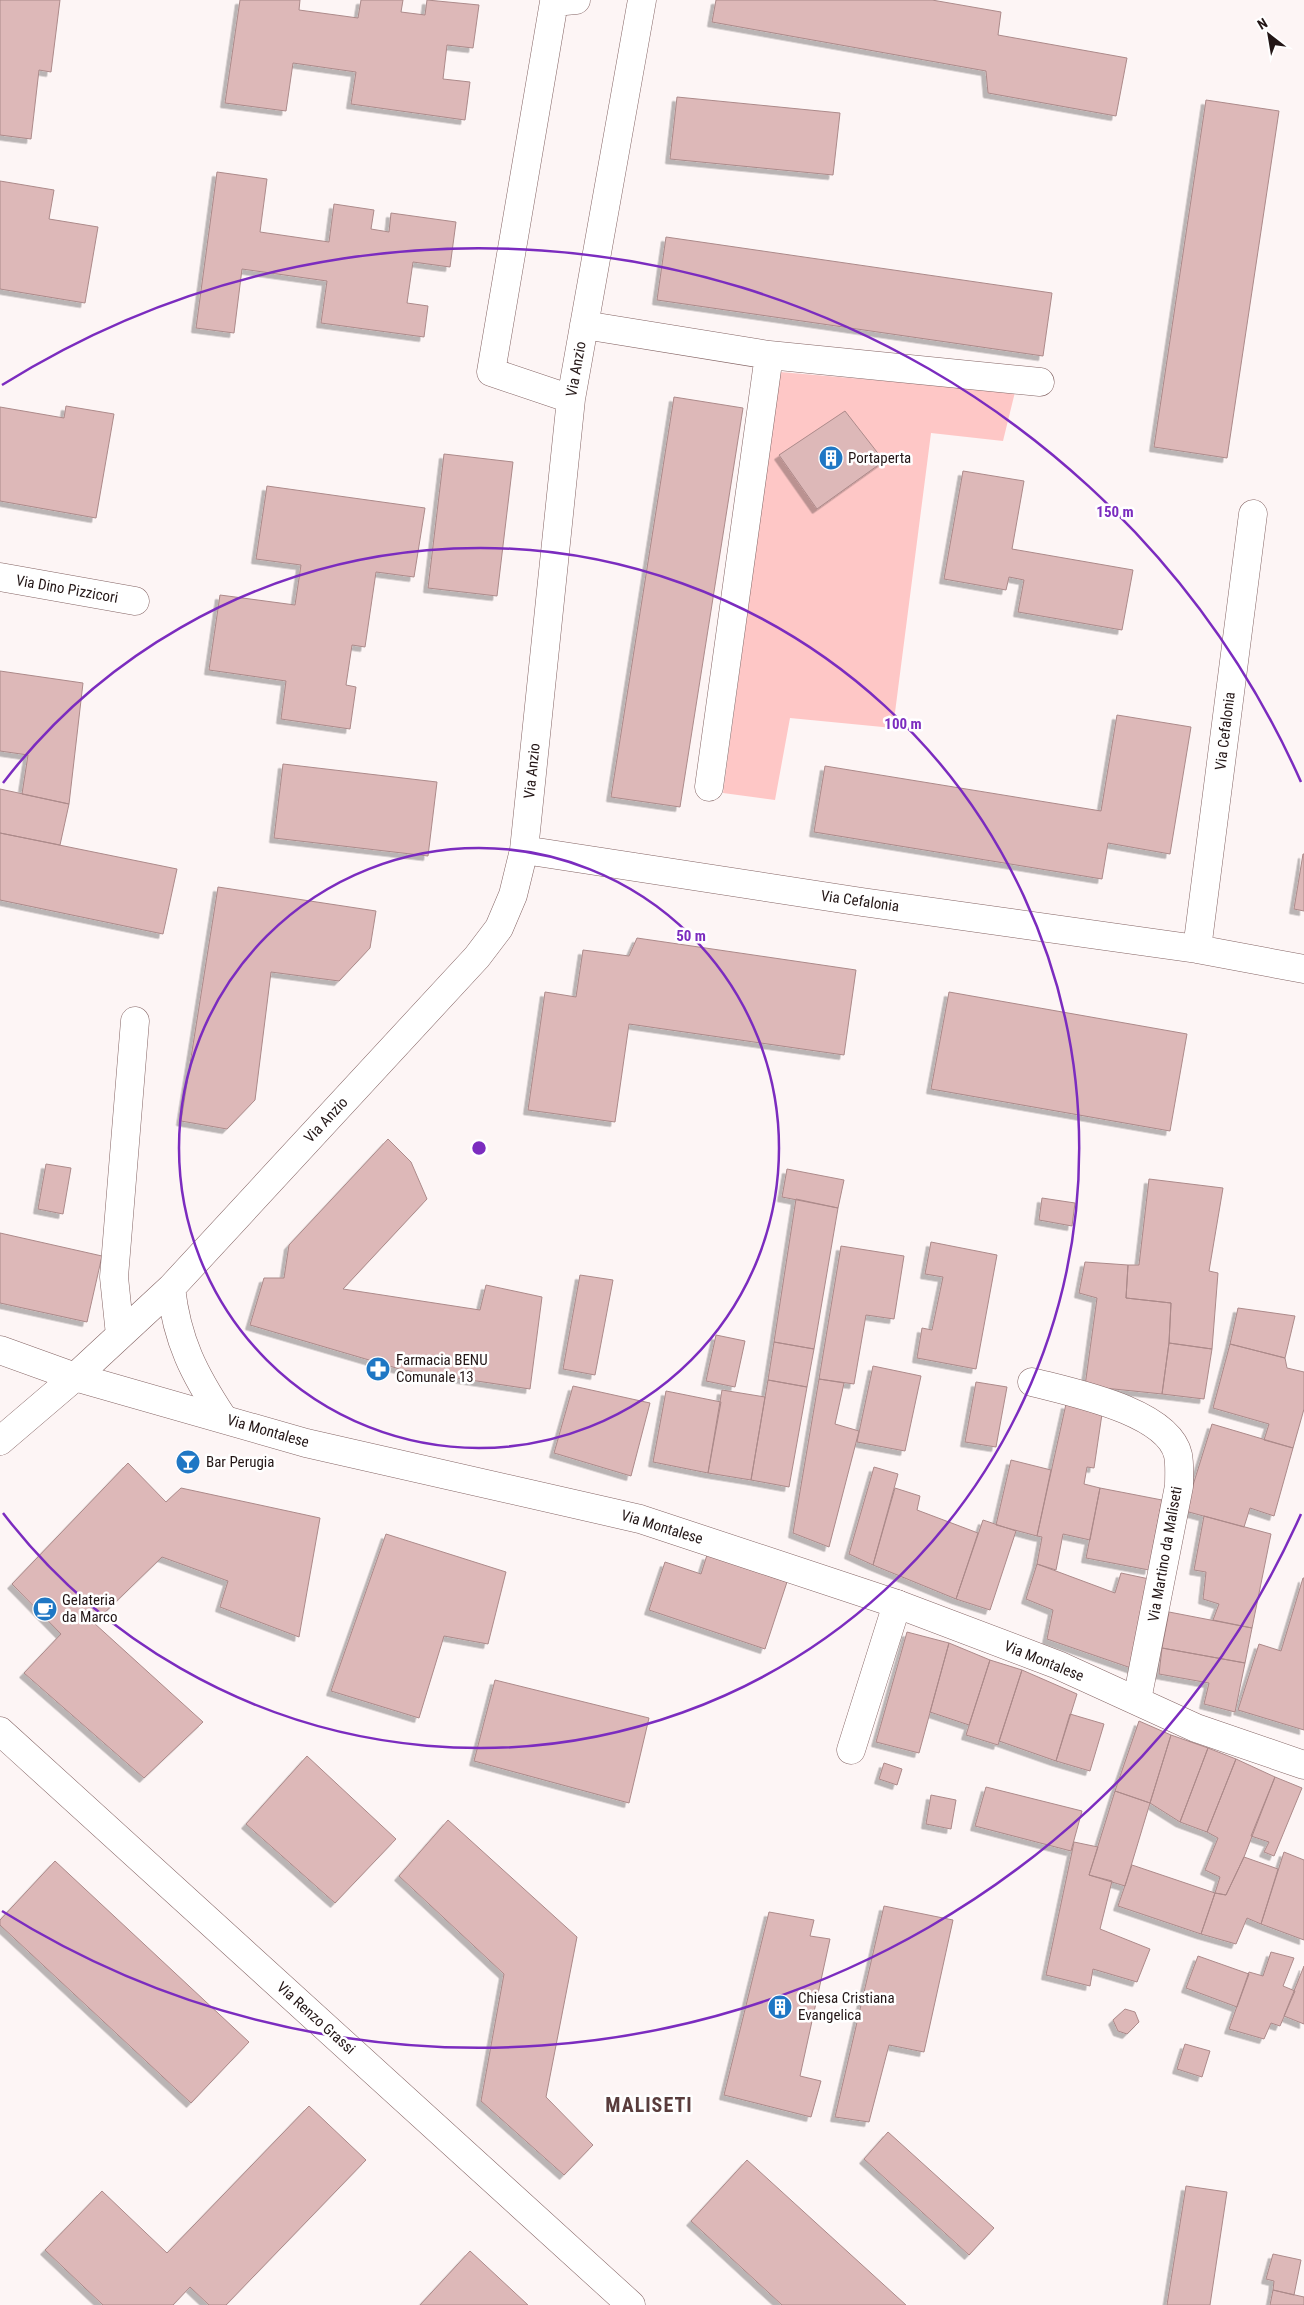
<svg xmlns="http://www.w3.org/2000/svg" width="1304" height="2305" font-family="'Roboto Condensed',sans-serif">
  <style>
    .green { fill: #fec7c6 }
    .building { fill: #ddb8b8; stroke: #ac8a8a; filter: url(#shadow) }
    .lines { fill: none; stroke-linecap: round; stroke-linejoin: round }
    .minor-casing { stroke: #846464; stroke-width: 29 }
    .tertiary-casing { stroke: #846464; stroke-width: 29 }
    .minor { stroke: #fff; stroke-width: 28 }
    .tertiary { stroke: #fff; stroke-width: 28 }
    .ring { fill: none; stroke: #7b2cbf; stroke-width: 2.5 }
    .labels { text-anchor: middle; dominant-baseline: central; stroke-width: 5; stroke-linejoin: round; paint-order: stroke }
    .street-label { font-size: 15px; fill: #231616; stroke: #fff }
    .poi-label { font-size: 15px; fill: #231616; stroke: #fff; text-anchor: start }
    .district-label { font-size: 20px; font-weight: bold; letter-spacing: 1px; fill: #593c3c; stroke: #fff }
    .centre { fill: #7b2cbf; stroke: #fff; stroke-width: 2.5 }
    .ring-label { font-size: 15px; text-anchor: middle; font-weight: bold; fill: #7b2cbf; stroke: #fff; stroke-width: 5; stroke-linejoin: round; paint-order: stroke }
  </style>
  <defs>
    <filter id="shadow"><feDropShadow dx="-4.5" dy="4.5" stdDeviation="0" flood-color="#0004"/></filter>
  </defs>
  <rect width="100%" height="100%" fill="#fdf5f5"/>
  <path class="green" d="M780,372L1015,392L1003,441L931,433L893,728L790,718L775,800L723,793Z"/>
  <path class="building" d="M0,0H60L51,72L39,70L31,139L0,135Z
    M240,0H300L299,10L358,18L361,0H403L401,12L425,15L427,0L479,5L473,48L447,45L443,79L470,82L465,120L351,104L356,72L293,63L286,111L225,103Z
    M716,0H932L1001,12L998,35L1127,58L1116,116L988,93L986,71L712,22Z
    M677,97L840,113L833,175L670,159Z
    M1206,100L1279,111L1227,458L1154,447Z
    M217,172L267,179L260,232L329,242L334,204L374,210L371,229L389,232L391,213L456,222L450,267L413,262L407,303L428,306L424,337L321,323L327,281L242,269L234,333L196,328Z
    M0,181L54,190L49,219L98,227L85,303L0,289Z
    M666,237L1052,293L1043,356L657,300Z
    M674,397L743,408L680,807L611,797Z
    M66,406L114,414L96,518L0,501V407L64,418Z
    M845,411L884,461L817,509L779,455Z
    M444,454L513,462L497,596L428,588Z
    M963,471L1024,481L1012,549L1133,570L1122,630L1018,612L1024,580L1009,577L1006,590L944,579Z
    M267,486L425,508L414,577L376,572L365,647L352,645L346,685L356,687L350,729L281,719L286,681L209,670L220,595L295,605L301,565L256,559Z
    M0,671L83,683L69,804L22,794L28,755L0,751Z
    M1117,715L1191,727L1170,854L1108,843L1102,879L814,832L825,766L1101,811Z
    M283,764L437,782L428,856L274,838Z
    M0,789L69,804L60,845L0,833Z
    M0,833L177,869L163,934L0,900Z
    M1303,854H1304V911L1294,909Z
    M218,887L376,911L370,948L339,981L271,972L255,1100L227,1129L181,1121Z
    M637,938L856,970L844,1055L629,1024L615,1122L528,1110L545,992L576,997L583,950L629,956Z
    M949,992L1187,1034L1170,1131L931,1089Z
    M388,1139L411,1162L427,1199L343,1289L480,1310L486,1285L542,1297L530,1389L403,1370L250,1325L264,1278H284L289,1245Z
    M46,1164L71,1168L63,1214L38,1209Z
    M787,1169L844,1180L838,1208L782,1197Z
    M1149,1179L1223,1188L1209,1271L1218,1273L1212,1349L1169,1343L1171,1303L1126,1298L1128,1265H1139Z
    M1042,1198L1075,1203L1072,1226L1039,1220Z
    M796,1199L838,1208L814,1349L774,1342Z
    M0,1233L102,1256L87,1322L0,1303Z
    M931,1242L997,1255L976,1369L917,1358L922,1328L932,1330L943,1277L925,1274Z
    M841,1246L904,1256L894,1319L866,1315L854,1384L819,1379Z
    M1085,1262L1128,1265L1126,1298L1171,1303L1169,1343L1162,1394L1085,1386L1097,1298L1079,1293Z
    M580,1275L613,1280L595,1375L563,1369Z
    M1238,1308L1295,1316L1285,1358L1230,1344Z
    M716,1335L745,1341L735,1387L706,1381Z
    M774,1342L814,1349L807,1387L768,1380Z
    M1169,1343L1212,1349L1204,1399L1162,1394Z
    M1230,1344L1285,1358L1287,1368L1304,1372V1409L1293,1448L1264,1440L1269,1424L1213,1408Z
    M873,1366L921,1376L905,1451L857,1442Z
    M819,1379L844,1383L835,1424L859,1431L829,1547L793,1533Z
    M768,1380L807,1387L789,1487L751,1480Z
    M976,1382L1007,1387L996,1447L965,1442Z
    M573,1386L650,1403L631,1476L554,1453Z
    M722,1390L765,1397L751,1480L708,1473Z
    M666,1391L721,1402L708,1473L653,1462Z
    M1066,1404L1102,1414L1094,1468L1087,1467L1084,1484L1100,1488L1090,1540L1063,1534L1056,1570L1037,1564L1042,1537L1037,1536Z
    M1212,1424L1293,1448L1274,1516L1250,1508L1244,1527L1185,1511Z
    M1011,1460L1051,1470L1037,1536L996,1525Z
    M128,1463L166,1502L181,1488L320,1518L299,1637L220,1607L228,1581L162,1557L94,1623L203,1722L144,1778L24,1673L61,1634L12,1584Z
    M874,1467L898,1474L873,1565L849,1554Z
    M895,1488L920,1496L917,1510L978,1533L956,1599L873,1565Z
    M1100,1488L1162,1500L1149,1570L1086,1558Z
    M1204,1516L1271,1534L1252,1628L1213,1620L1219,1604L1203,1599L1206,1572L1194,1570Z
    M983,1520L1016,1531L990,1610L956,1599Z
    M386,1534L506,1572L488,1644L444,1636L419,1718L331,1691Z
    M707,1555L787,1582L765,1649L649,1610L665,1562L701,1574Z
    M1037,1564L1115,1593L1121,1573L1154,1580L1134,1669L1047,1639L1053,1610L1026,1599Z
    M1303,1578H1304V1730L1238,1710L1259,1644L1281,1651Z
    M1169,1612L1252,1628L1245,1663L1162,1648Z
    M907,1632L949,1643L919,1753L876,1742Z
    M949,1643L990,1660L969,1725L930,1712Z
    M1162,1648L1245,1663L1235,1712L1204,1704L1209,1683L1159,1674Z
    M990,1660L1022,1670L998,1745L966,1735Z
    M1022,1670L1077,1694L1056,1761L999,1741Z
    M495,1680L649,1718L629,1803L474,1761Z
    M1070,1714L1104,1724L1090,1771L1056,1761Z
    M1139,1721L1171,1735L1150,1803L1115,1791Z
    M1171,1735L1208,1748L1180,1822L1150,1803Z
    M1208,1748L1236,1759L1207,1832L1180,1822Z
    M307,1756L396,1839L335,1903L246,1824Z
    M1236,1759L1275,1777L1244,1857L1226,1895L1215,1893L1220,1877L1205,1870L1218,1838L1207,1832Z
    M884,1763L902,1769L897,1785L879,1779Z
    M1275,1777L1302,1788L1274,1856L1264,1852L1269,1842L1251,1836Z
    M986,1787L1082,1811L1071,1851L975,1826Z
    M1115,1791L1150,1803L1125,1886L1089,1875Z
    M931,1795L956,1800L951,1829L926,1824Z
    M448,1820L577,1937L546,2097L593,2145L564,2175L481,2101L504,1974L399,1876Z
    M1074,1842L1098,1847L1089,1875L1112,1881L1100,1929L1150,1949L1137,1982L1093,1969L1090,1986L1046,1975Z
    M1284,1852L1304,1860V1940L1261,1924Z
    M1244,1857L1278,1869L1261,1924L1247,1918L1236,1944L1201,1934L1215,1893L1226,1895Z
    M55,1861L249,2042L191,2103L0,1925V1920Z
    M1132,1865L1215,1893L1201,1934L1118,1906Z
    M884,1906L953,1920L924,2052L889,2045L869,2122L835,2117Z
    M769,1912L814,1920L810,1936L830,1939L800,2076L821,2081L811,2117L724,2095Z
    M1271,1952L1294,1958L1283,1986L1295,1991L1280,2026L1271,2023L1264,2039L1229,2029L1249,1972L1263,1976Z
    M1198,1956L1249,1974L1237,2007L1186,1988Z
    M1304,1966V2024L1284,2016Z
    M1125,2009L1135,2012L1139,2022L1127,2034L1118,2031L1113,2020Z
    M1185,2044L1210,2051L1202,2077L1177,2069Z
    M309,2106L366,2160L226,2305H209L190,2287L173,2305H103L45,2250L102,2191L167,2253Z
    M888,2132L994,2228L969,2255L864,2159Z
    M747,2160L906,2305H782L691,2221Z
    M1186,2186L1227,2192L1210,2305H1167Z
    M470,2251L528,2305H420Z
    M1273,2254L1301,2260L1294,2295L1273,2290L1274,2281L1266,2279Z
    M1273,2290L1304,2297V2305H1270Z"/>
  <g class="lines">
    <defs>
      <path id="minor" d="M584,325L769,355L709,787
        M769,355L1040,382
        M571,399L491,372L554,2L576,0
        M0,577L135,601
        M524,850L862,902L1197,949L1304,969
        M1197,949L1253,514
        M171,1288C177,1341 194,1374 223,1418
        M120,1335L114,1277L135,1021
        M1032,1382C1070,1392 1168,1411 1178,1455C1180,1465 1179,1477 1179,1486L1137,1700
        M0,1441L75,1377L171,1288L477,957L499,928L513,895L524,850L571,399L642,0
        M0,1731L631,2305
        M851,1750L897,1604"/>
      <path id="tertiary" d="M0,1350L75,1377L306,1443L640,1519L897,1604L1058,1665L1196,1728L1304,1765"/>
    </defs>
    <use href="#minor" class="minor-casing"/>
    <use href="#tertiary" class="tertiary-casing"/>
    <use href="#minor" class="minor"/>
    <use href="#tertiary" class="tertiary"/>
  </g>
  <g class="ring">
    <circle cx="479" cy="1148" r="300"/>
    <path d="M3 783A600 600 0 1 1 3 1513"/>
    <path d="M1301 1514A900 900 0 0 1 2 1911M2 385A900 900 0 0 1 1301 782"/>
  </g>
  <defs>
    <symbol id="building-disc" viewBox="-11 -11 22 22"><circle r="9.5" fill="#1f77c4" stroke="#fff"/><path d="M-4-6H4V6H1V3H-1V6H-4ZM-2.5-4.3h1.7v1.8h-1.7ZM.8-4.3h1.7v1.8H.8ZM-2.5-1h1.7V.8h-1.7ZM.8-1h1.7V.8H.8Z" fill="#fff"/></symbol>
    <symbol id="pharmacy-disc" viewBox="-11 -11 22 22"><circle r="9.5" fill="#1f77c4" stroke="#fff"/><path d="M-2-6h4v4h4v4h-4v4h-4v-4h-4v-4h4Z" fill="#fff"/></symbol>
    <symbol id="bar-disc" viewBox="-11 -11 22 22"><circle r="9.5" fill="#1f77c4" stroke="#fff"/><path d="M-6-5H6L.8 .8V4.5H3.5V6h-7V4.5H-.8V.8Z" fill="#fff"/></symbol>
    <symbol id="cafe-disc" viewBox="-11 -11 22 22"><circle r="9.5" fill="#1f77c4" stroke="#fff"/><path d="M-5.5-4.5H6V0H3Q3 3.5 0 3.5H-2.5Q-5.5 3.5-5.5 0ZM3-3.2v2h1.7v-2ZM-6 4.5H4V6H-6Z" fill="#fff"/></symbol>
  </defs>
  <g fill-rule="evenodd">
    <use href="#building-disc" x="817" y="444" width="28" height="28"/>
    <use href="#pharmacy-disc" x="364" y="1355" width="28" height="28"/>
    <use href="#bar-disc" x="174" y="1448" width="28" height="28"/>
    <use href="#cafe-disc" x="31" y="1595" width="28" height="28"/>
    <use href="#building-disc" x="766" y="1993" width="28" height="28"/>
  </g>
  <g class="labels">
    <g class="street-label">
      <text transform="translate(576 369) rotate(-80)">Via Anzio</text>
      <text transform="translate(67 589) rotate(10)">Via Dino Pizzicori</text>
      <text transform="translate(1225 731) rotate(-83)">Via Cefalonia</text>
      <text transform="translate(532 771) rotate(-84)">Via Anzio</text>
      <text transform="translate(860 901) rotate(8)">Via Cefalonia</text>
      <text transform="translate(326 1120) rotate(-47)">Via Anzio</text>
      <text transform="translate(268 1431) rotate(16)">Via Montalese</text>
      <text transform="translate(662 1527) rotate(17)">Via Montalese</text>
      <text transform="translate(1165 1554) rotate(-80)">Via Martino da Maliseti</text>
      <text transform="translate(1044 1661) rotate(22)">Via Montalese</text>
      <text transform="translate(316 2018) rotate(42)">Via Renzo Grassi</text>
    </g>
    <g class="poi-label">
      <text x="848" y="458">Portaperta</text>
      <text x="396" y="1360">Farmacia BENU<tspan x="396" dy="17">Comunale 13</tspan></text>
      <text x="206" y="1462">Bar Perugia</text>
      <text x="62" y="1600">Gelateria<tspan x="62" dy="17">da Marco</tspan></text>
      <text x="798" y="1998">Chiesa Cristiana<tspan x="798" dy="17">Evangelica</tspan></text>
    </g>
    <g class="district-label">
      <text x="649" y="2105">MALISETI</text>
    </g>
  </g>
  <circle cx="479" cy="1148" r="8" class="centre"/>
  <g class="ring-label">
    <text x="1115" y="517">150 m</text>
    <text x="903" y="729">100 m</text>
    <text x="691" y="941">50 m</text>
  </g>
  <g transform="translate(1269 35) rotate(329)" stroke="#ffffff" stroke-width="4" paint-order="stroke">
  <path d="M0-4L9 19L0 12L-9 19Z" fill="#231616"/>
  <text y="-8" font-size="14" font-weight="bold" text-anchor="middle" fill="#231616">N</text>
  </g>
</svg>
